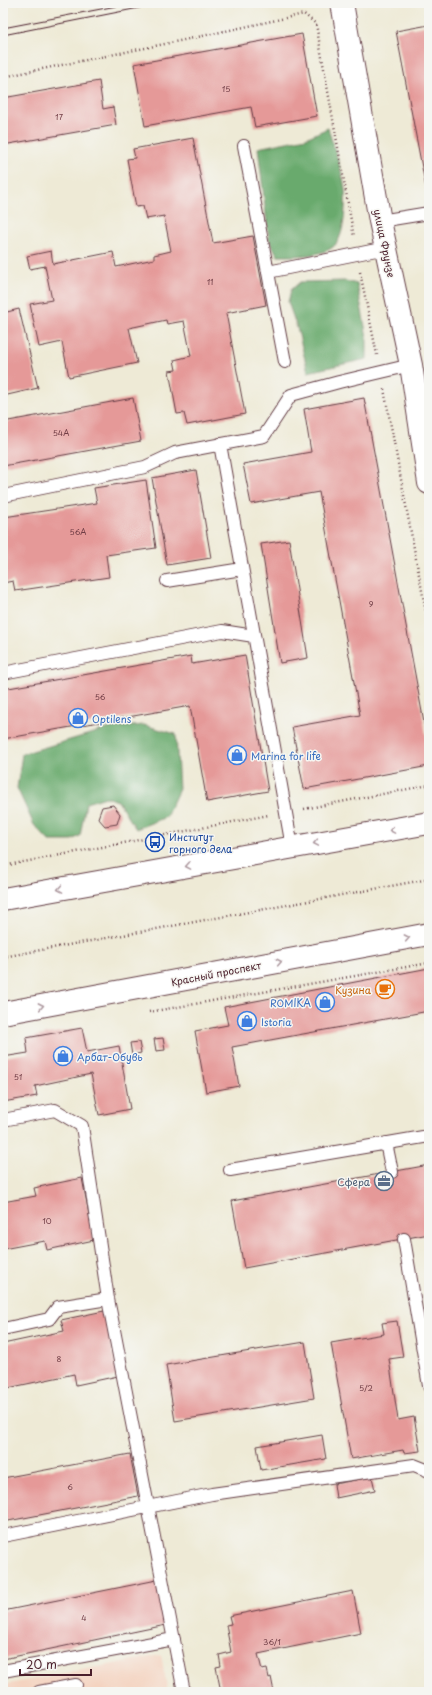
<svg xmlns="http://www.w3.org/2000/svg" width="432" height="1695" font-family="'Playpen Sans',sans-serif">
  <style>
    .built { fill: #f4d3c0 }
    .forest { fill: #69aa6d; stroke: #5a644c }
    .building { fill: #e59998 }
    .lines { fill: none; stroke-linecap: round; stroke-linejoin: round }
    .lane-casing { stroke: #633d45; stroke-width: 14 }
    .secondary-casing { stroke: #633d45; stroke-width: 24 }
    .primary-casing { stroke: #633d45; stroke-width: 24 }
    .path { stroke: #633d45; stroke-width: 2.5; stroke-dasharray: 1 3; stroke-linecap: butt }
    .lane { stroke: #fff; stroke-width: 12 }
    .secondary { stroke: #fff; stroke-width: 22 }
    .primary { stroke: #fff; stroke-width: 22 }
    .tram { stroke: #4a1f2b; stroke-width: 1 }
    .oneway { stroke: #ae9aa0 }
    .labels { text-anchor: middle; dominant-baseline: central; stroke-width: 3; stroke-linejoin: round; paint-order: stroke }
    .number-label { font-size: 8px; fill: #713e46 }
    .street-label { font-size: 10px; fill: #4a1f2b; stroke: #f6f6f2 }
    .shop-label { font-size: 10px; fill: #366cbe; stroke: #f6f6f2; text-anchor: start }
    .transit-label { font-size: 10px; fill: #164399; stroke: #f6f6f2; text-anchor: start }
    .food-label { font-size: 10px; fill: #c56008; stroke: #f6f6f2; text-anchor: end }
    .service-label { font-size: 10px; fill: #4e5e75; stroke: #f6f6f2; text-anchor: end }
  </style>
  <rect width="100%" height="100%" fill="#f6f6f2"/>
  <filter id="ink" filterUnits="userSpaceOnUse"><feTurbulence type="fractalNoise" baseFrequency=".025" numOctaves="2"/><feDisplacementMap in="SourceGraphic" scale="8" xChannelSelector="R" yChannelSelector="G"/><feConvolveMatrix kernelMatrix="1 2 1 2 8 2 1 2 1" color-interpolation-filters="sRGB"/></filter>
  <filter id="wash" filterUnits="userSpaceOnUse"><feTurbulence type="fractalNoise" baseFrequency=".012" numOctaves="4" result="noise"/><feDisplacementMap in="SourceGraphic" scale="16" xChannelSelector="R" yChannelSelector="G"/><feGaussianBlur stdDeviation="0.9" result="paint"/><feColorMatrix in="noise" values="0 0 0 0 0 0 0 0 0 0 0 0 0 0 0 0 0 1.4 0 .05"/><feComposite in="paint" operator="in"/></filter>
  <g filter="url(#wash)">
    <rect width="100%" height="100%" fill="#eeead6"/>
    <path class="built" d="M161,1655L168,1692H3V1685Z"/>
    <path class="forest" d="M328,128C333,146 343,172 345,190C346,203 345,233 336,244C326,257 293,256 278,256L269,240L258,148L306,138Z
      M346,281L357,284L367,337V359L308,372L298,331L288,302L291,290L300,282Z
      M144,725L176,734L179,789L166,817L136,829L118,801L106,797L86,803L80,836L70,841H49L34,825L17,788L22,754L110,728Z"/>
    <g id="blocks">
      <path class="building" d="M429,25V199H428L396,31Z
        M302,34L317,116L255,127L251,107L145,126L134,64Z
        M99,81L103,109L113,107L116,125L3,145V98Z
        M193,138L213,243L253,236L266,305L226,313L245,414L187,425L184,413L177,414L169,371L176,370L174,360L191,356L184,321L167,324L166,320L129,328L137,363L69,377L62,342L39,347L30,304L52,300L45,266L30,269L27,256L51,251L53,264L113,252L116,267L154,259V255L171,251L164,216L146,219L143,206L136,207L127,159L135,158L133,149Z
        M19,309L38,388L3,396V313Z
        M133,398L141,441L3,466V422Z
        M364,398L429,750V766L304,789L292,727L360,715L319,492L251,504L243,464L311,452L304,409Z
        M196,470L211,558L167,565L152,478Z
        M146,480L156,548L106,555L109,577L15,591L13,581L3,583V513L4,517L97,503L94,488Z
        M289,540L308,658L280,663L261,544Z
        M245,655L268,791L207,802L190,706L3,739V689L191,656L192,664Z
        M113,805L120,814L117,824L105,826L98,818L102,807Z
        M429,968V1011L232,1047L239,1086L206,1092L195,1031L228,1025L224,1007Z
        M82,1028L87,1052L119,1046L130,1109L99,1115L91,1074L35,1086L37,1096L3,1102V1057L28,1053L26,1038Z
        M163,1038L165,1050L156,1051L154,1039Z
        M139,1042L141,1053L132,1055L130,1043Z
        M429,1165V1234L244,1268L232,1201Z
        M82,1178L94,1240L47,1250L45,1241L3,1249V1202L36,1196L34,1188Z
        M104,1311L118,1376L76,1385L74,1374L3,1389V1344L64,1331L61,1320Z
        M397,1321L403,1357L389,1359L398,1420L414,1417L420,1451L404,1453L403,1450L351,1459L331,1343L384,1334L382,1323Z
        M305,1342L314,1398L175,1421L166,1365Z
        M322,1435L326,1459L261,1470L257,1446Z
        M130,1454L138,1496L3,1522V1478Z
        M372,1477L375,1490L336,1498L334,1484Z
        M157,1580L166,1625L3,1659V1611Z
        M353,1591L361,1633L258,1654L262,1670L267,1669L269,1678L271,1677L274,1692H221L216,1667L221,1666L219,1655L231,1652L226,1625L231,1624L229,1616Z"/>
    </g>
  </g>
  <g filter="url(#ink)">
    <use href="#blocks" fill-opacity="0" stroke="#633d45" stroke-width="1"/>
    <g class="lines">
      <defs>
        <path id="lane" d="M244,146L285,362
          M380,221L429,213
          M268,272L386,248
          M220,444L292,847
          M3,496L145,467L175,453L264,436L291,395L339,382L411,365
          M167,581L242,569
          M3,673L222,631L254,636
          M3,1120L55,1110L82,1126L108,1299L184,1692
          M386,1143L392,1172
          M230,1170L429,1136
          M404,1239L429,1386
          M3,1329L49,1319L58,1307L108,1299
          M3,1536L212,1494L414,1465L429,1471
          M3,1671L174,1639
          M39,1692L76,1685"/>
        <path id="secondary" d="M342,3L380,221L411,365L429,483"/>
        <path id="primary" d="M3,899L429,823
          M3,1013L429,934"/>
      </defs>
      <use href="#lane" class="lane-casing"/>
      <use href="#secondary" class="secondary-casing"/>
      <use href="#primary" class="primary-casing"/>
      <path class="path" d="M3,77L184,40L304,14L316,24L354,237
        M360,272L377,355
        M384,389L429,628
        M304,809L429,785
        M3,866L269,815
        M3,957L429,879
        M149,1012L429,963"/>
      <use href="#lane" class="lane"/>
      <use href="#secondary" class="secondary"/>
      <use href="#primary" class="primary"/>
      <path class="tram" d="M3,28L132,3
        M3,35L164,3"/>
    </g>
    <defs><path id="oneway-chevron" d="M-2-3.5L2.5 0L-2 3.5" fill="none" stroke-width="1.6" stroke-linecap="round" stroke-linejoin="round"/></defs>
    <g class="oneway">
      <use href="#oneway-chevron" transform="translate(392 830) rotate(170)"/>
      <use href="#oneway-chevron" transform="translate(316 843) rotate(170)"/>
      <use href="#oneway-chevron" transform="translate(188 866) rotate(170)"/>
      <use href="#oneway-chevron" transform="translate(60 889) rotate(170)"/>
      <use href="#oneway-chevron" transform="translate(407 938) rotate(-11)"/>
      <use href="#oneway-chevron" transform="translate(279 962) rotate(-11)"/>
      <use href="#oneway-chevron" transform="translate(41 1006) rotate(-11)"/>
    </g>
  </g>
  <defs>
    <symbol id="shop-ring" viewBox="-11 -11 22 22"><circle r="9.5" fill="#f6f6f2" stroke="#3f7fe0" stroke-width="1.5"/><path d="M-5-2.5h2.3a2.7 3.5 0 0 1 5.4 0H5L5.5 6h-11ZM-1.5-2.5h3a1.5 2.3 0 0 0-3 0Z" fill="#3f7fe0"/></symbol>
    <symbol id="bus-ring" viewBox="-11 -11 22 22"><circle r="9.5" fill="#f6f6f2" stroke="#1a4fb4" stroke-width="1.5"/><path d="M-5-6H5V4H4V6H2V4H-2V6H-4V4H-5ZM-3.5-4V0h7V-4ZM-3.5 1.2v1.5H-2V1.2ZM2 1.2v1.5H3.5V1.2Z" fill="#1a4fb4"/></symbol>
    <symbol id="cafe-ring" viewBox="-11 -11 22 22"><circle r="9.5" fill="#f6f6f2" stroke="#e8710a" stroke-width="1.5"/><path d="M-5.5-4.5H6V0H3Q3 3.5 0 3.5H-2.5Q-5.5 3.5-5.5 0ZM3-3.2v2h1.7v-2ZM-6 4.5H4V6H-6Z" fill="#e8710a"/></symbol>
    <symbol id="office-ring" viewBox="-11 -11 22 22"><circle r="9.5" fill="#f6f6f2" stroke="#5c6f8a" stroke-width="1.5"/><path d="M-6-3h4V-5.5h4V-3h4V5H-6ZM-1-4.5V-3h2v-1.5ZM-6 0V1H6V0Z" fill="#5c6f8a"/></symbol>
  </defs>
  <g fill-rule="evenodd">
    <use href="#shop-ring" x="67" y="707" width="22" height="22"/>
    <use href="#shop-ring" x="226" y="744" width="22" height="22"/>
    <use href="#bus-ring" x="144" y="831" width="22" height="22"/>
    <use href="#cafe-ring" x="374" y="978" width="22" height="22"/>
    <use href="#shop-ring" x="314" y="991" width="22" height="22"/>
    <use href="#shop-ring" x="236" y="1010" width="22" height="22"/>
    <use href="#shop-ring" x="52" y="1045" width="22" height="22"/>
    <use href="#office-ring" x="373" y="1170" width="22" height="22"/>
  </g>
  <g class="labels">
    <g class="number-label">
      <text x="226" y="89">15</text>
      <text x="59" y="117">17</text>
      <text x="210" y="282">11</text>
      <text x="61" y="433">54А</text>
      <text x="78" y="532">56А</text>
      <text x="371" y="604">9</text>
      <text x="100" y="697">56</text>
      <text x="18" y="1077">51</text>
      <text x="47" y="1221">10</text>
      <text x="59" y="1359">8</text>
      <text x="366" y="1388">5/2</text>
      <text x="70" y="1487">6</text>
      <text x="84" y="1618">4</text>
      <text x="272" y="1642">36/1</text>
    </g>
    <g class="street-label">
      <text transform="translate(385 243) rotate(78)">улица Фрунзе</text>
      <text transform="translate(216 973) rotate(-11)">Красный проспект</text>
    </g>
    <g class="shop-label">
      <text x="92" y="718">Optilens</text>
      <text x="251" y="755">Marina for life</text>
      <text x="311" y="1002" text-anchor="end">ROMIKA</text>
      <text x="261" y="1021">Istoria</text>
      <text x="77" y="1056">Арбат-Обувь</text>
    </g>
    <g class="transit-label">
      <text x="169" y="836">Институт<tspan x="169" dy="12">горного дела</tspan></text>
    </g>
    <g class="food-label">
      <text x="371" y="989">Кузина</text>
    </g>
    <g class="service-label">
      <text x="370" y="1181">Сфера</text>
    </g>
  </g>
  <rect width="432" height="1695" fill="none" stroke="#f6f6f2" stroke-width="16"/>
  <path d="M20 1669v6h71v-6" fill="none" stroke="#4a1f2b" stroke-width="2"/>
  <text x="26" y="1669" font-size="12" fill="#4a1f2b" stroke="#f6f6f2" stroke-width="3" paint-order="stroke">20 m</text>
</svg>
